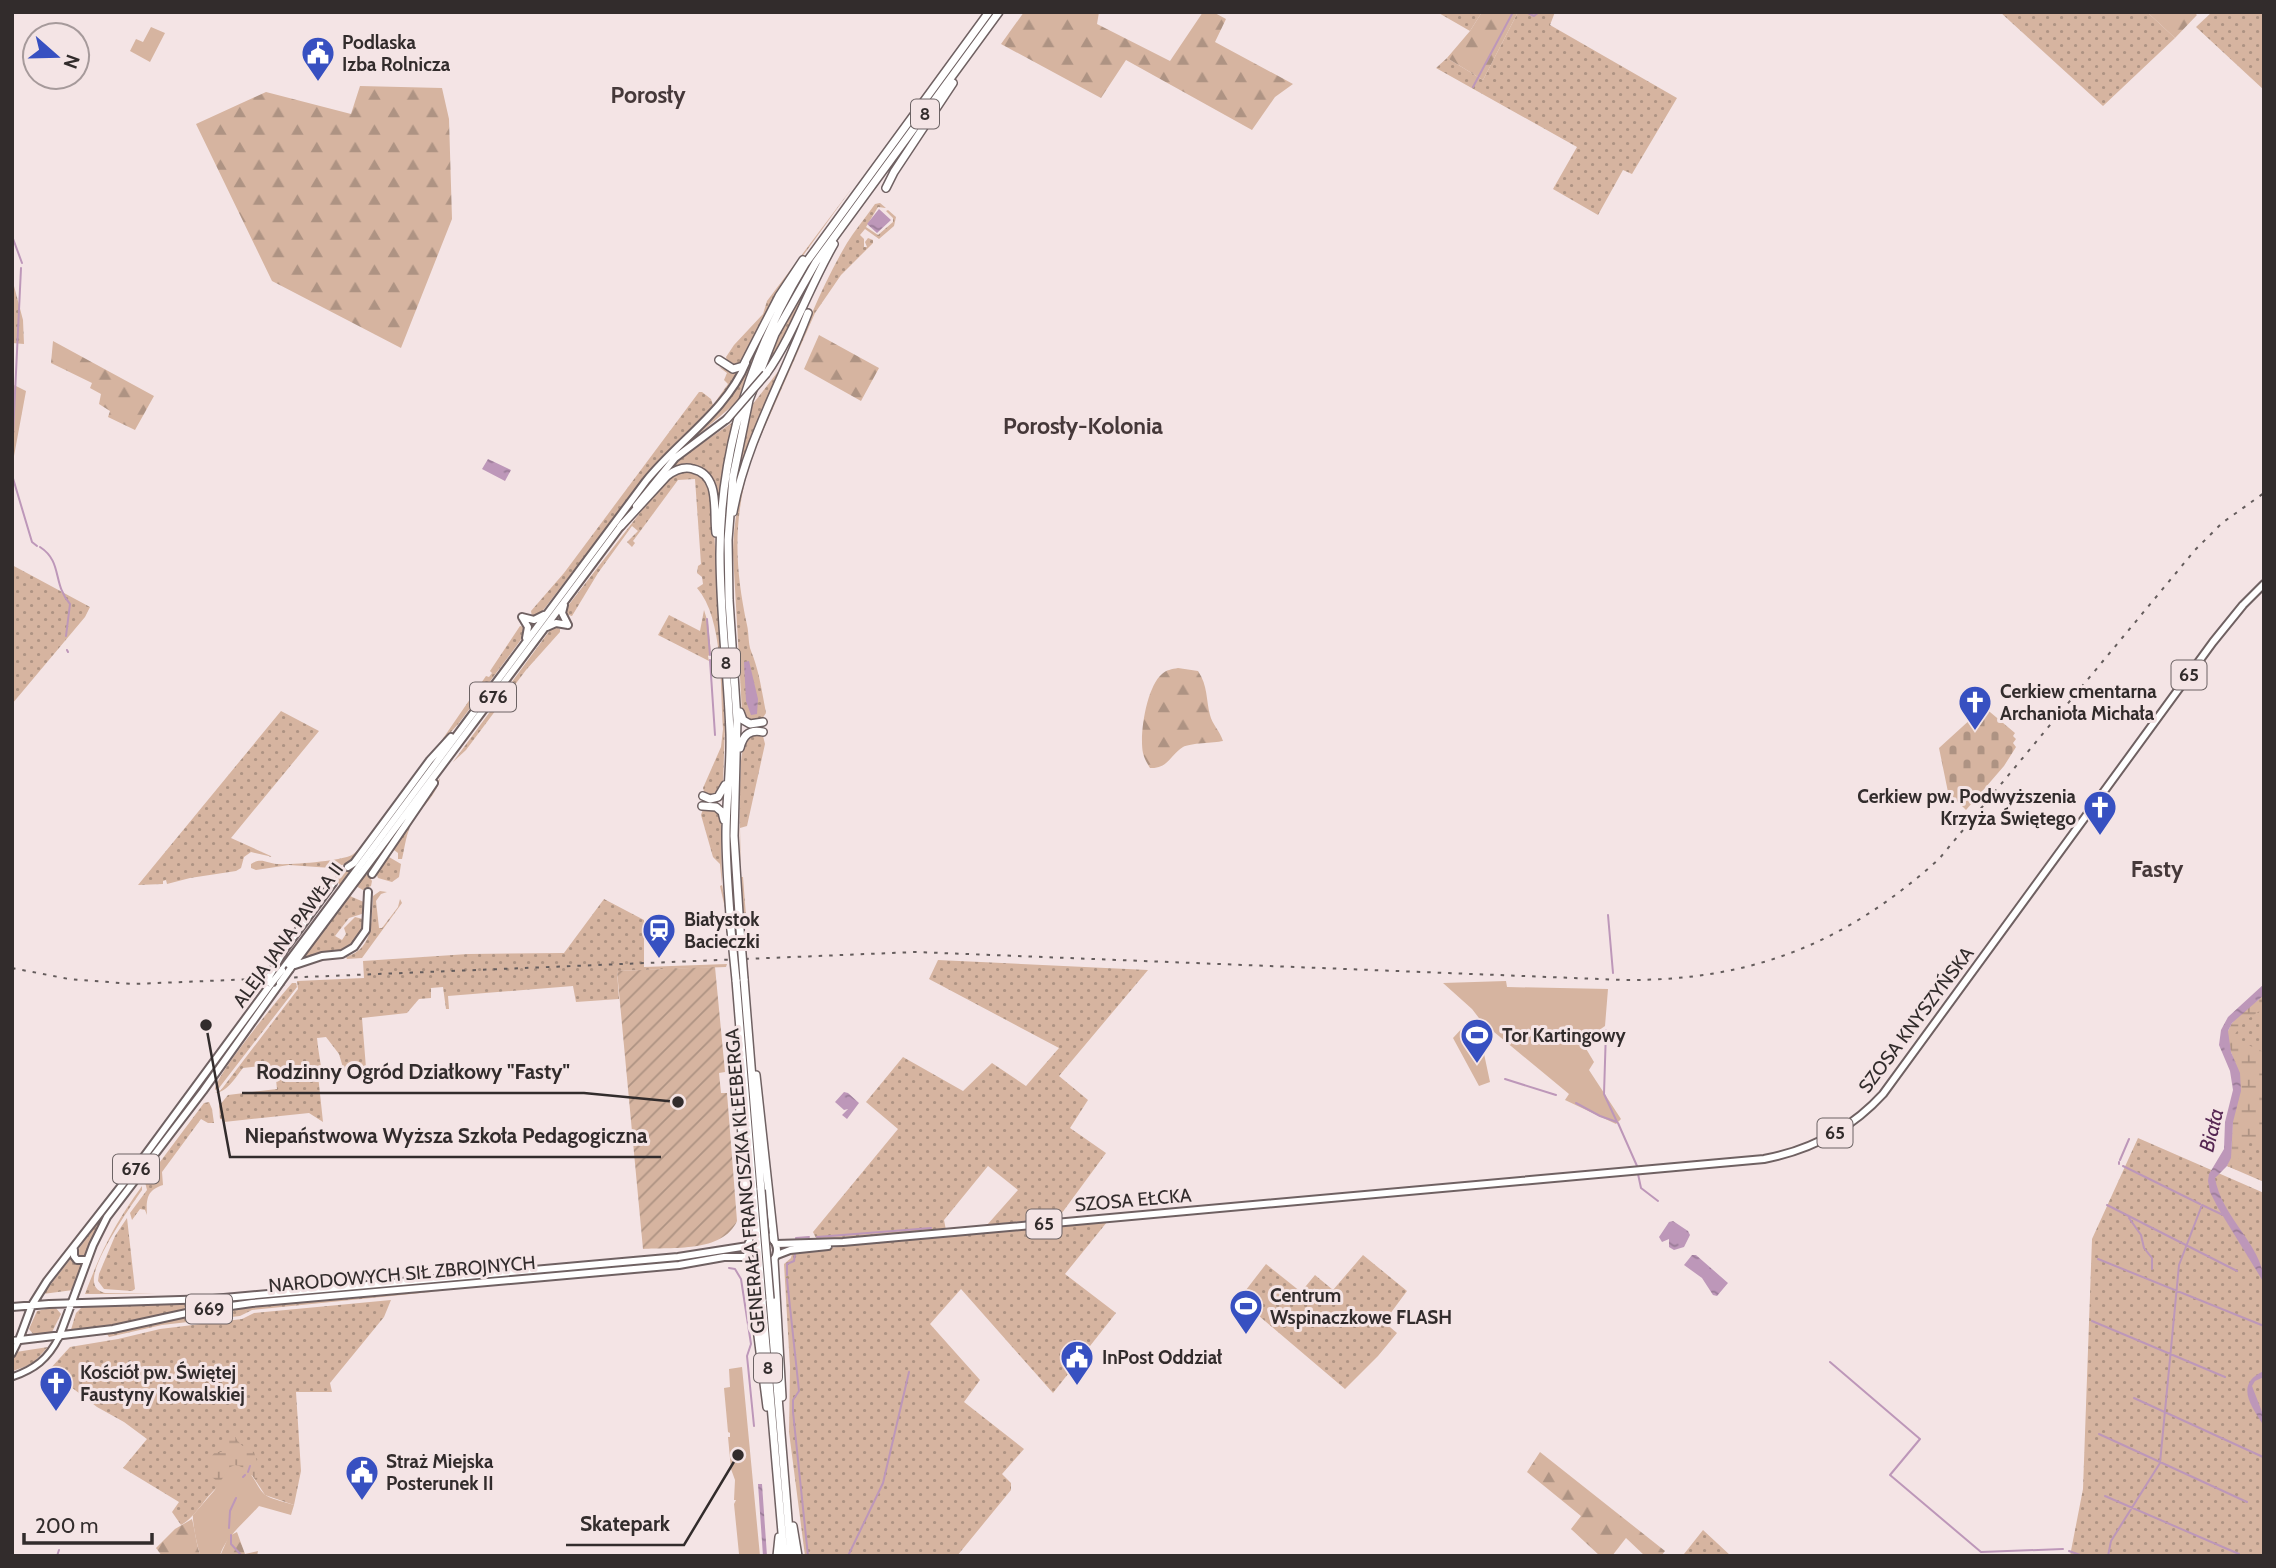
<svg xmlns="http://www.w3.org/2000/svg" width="2276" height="1568" font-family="Cabin,sans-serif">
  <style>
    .grass { fill: url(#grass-dots) }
    .forest { fill: url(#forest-firs) }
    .wetland { fill: url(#wetland-marsh) }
    .cemetery { fill: url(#cemetery-stones) }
    .park { fill: #d6b4a0 }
    .garden { fill: url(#garden-furrows) }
    .water { fill: url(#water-ripples) }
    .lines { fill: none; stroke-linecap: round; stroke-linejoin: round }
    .stream { stroke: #bd97b9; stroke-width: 2 }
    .secondary-casing { stroke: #6f6162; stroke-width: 9 }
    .primary-casing { stroke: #6f6162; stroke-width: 10 }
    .highway-casing { stroke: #6f6162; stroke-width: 10 }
    .secondary { stroke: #fff; stroke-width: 5 }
    .primary { stroke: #fff; stroke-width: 6 }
    .highway { stroke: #fff; stroke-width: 7 }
    .rail { stroke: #645c5c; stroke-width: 2; stroke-dasharray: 3.5 7; stroke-linecap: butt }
    .primary-bridge-casing { stroke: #6f6162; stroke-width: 10; stroke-linecap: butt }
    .highway-bridge-casing { stroke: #6f6162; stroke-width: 10; stroke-linecap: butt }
    .primary-bridge { stroke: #fff; stroke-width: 6 }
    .highway-bridge { stroke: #fff; stroke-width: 7 }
    .labels { text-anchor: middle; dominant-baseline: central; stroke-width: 6; stroke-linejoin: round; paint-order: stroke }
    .shield { fill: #f4e4e5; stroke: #6c6364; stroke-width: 2 }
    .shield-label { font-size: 18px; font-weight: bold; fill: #322c2c }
    .poi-label { font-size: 19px; font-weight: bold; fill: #322c2c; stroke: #f4e4e5; text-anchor: start }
    .street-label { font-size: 19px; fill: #322c2c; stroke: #f4e4e5 }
    .water-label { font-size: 21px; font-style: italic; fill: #562753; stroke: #f4e4e5 }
    .quarter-label { font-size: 23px; font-weight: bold; fill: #453839; stroke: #f4e4e5 }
    .leader { fill: none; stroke: #322c2c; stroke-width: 2.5 }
    .callout-dot { fill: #322c2c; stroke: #f4e4e5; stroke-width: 2.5 }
    .callout-label { font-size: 21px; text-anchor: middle; font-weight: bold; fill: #322c2c; stroke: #f4e4e5; stroke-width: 6; stroke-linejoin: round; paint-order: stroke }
  </style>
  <defs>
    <pattern id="grass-dots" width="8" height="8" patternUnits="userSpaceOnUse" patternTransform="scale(1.75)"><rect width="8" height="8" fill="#d6b4a0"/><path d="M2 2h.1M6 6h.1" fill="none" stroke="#ae9383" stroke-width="1.8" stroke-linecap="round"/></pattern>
    <pattern id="forest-firs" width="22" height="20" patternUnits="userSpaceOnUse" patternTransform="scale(1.75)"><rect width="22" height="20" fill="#d6b4a0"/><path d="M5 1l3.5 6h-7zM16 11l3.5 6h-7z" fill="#ae9383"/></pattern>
    <pattern id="wetland-marsh" width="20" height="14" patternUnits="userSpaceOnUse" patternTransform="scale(1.75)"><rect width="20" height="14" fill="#d6b4a0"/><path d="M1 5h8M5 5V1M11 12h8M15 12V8" fill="none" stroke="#ae9383"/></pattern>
    <pattern id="cemetery-stones" width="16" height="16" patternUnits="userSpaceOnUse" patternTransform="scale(1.75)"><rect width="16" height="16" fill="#d6b4a0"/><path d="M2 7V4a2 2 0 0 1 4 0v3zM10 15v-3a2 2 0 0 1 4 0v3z" fill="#ae9383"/></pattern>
    <pattern id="garden-furrows" width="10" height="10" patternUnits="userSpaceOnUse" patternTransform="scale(1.75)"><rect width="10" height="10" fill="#d6b4a0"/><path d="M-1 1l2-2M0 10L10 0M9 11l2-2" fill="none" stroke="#ae9383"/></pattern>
    <pattern id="water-ripples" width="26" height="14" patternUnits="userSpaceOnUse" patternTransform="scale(1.75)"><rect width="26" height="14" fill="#bd97b9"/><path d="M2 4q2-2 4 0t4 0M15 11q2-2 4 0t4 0" fill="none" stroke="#9a7b97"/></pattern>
  </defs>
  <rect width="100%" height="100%" fill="#f4e4e5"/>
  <path class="grass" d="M1437,12H1482L1470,31Z
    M1518,12H1555L1550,25L1677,98L1632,174L1623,170L1598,215L1553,189L1577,147L1436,68L1447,58L1483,80Z
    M2000,12H2147L2175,38L2103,106Z
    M2212,12H2264V90L2196,27Z
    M852,188L784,282L742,363L733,367L727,361L726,357L734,345L763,314L767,301Z
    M880,203L886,208L878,207L866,227L878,235L893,222V218L886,211L888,210L896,217L894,226L879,239L865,229L860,235L864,239V247H867L865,242L868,238L873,240V243L841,275L815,313L752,456C733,516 734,564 747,625C749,633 748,643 751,651C759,670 762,692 766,713L760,722L754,724L743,716L742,712L733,553C734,484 760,436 786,375C805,330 822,285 847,243C855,230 866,217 875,204Z
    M820,262L780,348L762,374L785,321Z
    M12,286H14L23,320L24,344L12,343Z
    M788,287L756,351L738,401L664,464L364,864L661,466L720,408Z
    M784,364L745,456L735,492L742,443L752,405Z
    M719,367L732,372H739L714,406L652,468L538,617H532L531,611L564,573L699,392H702L711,399L713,405L728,384L724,380L727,373Z
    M744,412L730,478L725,526V577L734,706L730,828L736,927H734C732,895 728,863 728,831C729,803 733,774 732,746C727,636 708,519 744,412Z
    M733,422L724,462L719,511C717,494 717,481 701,469L663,474L685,455Z
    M688,470L703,476L712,493L725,725L723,785L713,797L705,795L703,788L721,747L723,729C720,689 724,619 697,588L703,584L702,577L697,573L698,566L701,564L695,479L678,480L633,541L635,543L632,547L627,542L638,531L632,526L598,573L572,616L565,614L567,607L660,487L671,476Z
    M12,565L90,607L85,617L12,704Z
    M704,610L708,623L711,654L708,656L709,661L658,635L669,615L700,631Z
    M520,626L525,627V633L520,641L459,723L435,750L486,676L489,677L492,673L490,671Z
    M555,627L560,629V632L526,670L466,750L453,762L550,630Z
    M281,711L319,731L231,838L273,857L251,852L244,857L241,868L236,871L190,878L167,884L166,880L163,881V884L138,885Z
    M758,733L763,736L765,744L747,826L740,828L741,877H743L746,916L744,924C740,878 739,833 740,787C741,769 739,751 749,735Z
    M440,778C438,793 422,807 413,821C406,833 405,846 402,859H398V853L394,850L389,857L401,864L399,877L392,882L378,878L376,873Z
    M403,791L350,863L331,868L289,865L256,870L251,868V864C261,857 267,863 277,864C291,865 341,861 352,855C368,845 390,806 403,791Z
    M703,809H716L721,817L722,884L729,926L720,886L722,885L720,864L713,857L701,815Z
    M343,869L353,874L368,875L372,881L371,886L363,890L354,885L339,884L335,879V874Z
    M380,891L387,892L381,894L376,901L379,928H382L398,907L400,899L402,903L362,958L347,959L346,957C375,948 371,919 373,896Z
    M350,896L366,903L365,913L349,918L335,936L342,940L346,934L344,928L355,917L363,919C363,952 324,956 298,963Z
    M604,899L644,920V967L727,964L726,967L617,971L619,999L576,1002L573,986L448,996L449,1009H446L443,987L431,988V998L419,999L407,1013L362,1018L366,1068L344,1071L339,1054L326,1037L317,1038C318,1051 321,1063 322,1075H318L323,1122L309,1113L224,1122L223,1119H220L219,1106L228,1095L277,1089L275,1070L269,1065L243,1068C237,1075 228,1092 215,1093L221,1090L298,989L297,981L364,978L363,961L468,954L564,953Z
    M938,960L1148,970L1059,1076L1088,1100L1070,1128L1106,1153L1059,1217L987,1225L1018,1190L988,1166L944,1220L946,1230L817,1240L813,1232L898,1129L866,1102L903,1057L963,1091L992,1063L1026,1086L1059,1048L929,979Z
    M292,983H296L297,987L219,1088L215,1090C213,1078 279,998 292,983Z
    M2264,995V1182L2227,1166L2231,1158L2240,1097L2228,1031Z
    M196,1091L111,1208L97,1231L86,1256L78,1257L77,1251Z
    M209,1102L212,1109L214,1123H208L201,1119L162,1172L163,1185C147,1190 146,1199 147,1215L145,1210L140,1209L132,1220L130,1213L147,1190L145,1182L204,1103Z
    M2138,1138L2264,1193V1556H2070L2083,1489L2092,1239Z
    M142,1186V1190C130,1207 91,1263 94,1282C95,1289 99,1291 105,1293L157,1294H85C102,1249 114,1225 142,1186Z
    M127,1218L135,1289L132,1291L104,1289L98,1281L99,1274L115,1236Z
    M1107,1222L1065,1274L1116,1313L1053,1393L961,1289L930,1324L980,1380L964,1402L1024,1449L1002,1474L1011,1483V1490L957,1556H805L789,1432L790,1367L784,1264L791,1258L792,1253L845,1246Z
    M1363,1255L1407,1291L1384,1322L1397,1333L1378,1356L1345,1389L1239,1299L1266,1264L1301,1292L1315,1275L1333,1290Z
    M72,1257L83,1264L73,1290L43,1294Z
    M407,1283V1285L214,1305L137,1323L70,1333L76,1313L82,1307L214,1302Z
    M441,1291L252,1310L240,1316L162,1325L109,1337L107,1334L198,1314L318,1300Z
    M391,1300L384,1317L330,1383L332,1392H296L301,1471L294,1505L265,1495L252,1475C243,1478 227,1479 220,1485C205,1496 197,1516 181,1525L172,1512L179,1502L123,1468L147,1439L124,1422L97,1407L49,1370L70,1347L118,1339L160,1329L242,1319L254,1313Z
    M55,1307L61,1314L52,1332L34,1335L29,1329L37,1311Z
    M48,1347L32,1364L13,1371L12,1358L16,1352Z
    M1703,1530L1731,1556L1684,1554Z"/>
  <path class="forest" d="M1024,12H1099L1097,24L1170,61L1203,12H1213L1226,19L1215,42L1293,84L1275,97L1252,130L1126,60L1101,98L1001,44Z
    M1482,12H1518L1483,80L1447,58L1470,31Z
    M2147,12H2194L2197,15L2175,38Z
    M360,86L442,88L449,119L452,219L401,348L272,281L196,124L266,92L351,114Z
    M819,335L879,368L861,401L804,369Z
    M53,341L154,396L135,430L108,417L110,411L99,404L101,394L90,388L92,383L51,363Z
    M12,384L26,391L14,456L12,455Z
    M1178,668L1198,671C1208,686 1206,700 1210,715C1212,724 1220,731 1223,741C1214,743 1190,743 1183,747C1170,755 1168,769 1150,768C1147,763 1144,758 1143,753C1139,734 1147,686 1162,674C1166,670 1172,669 1178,668Z
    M1540,1452L1665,1551L1661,1556H1645L1626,1538L1612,1556H1600L1571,1529L1581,1516L1527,1472Z
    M192,1519C195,1530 197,1549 201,1556H162L156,1548L175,1529Z
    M237,1532L245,1554L258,1551L257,1556H220L229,1536Z"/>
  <path class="wetland" d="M2264,995V1008L2245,1021L2235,1034L2237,1040L2264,1052V1133L2258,1140L2243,1142L2240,1149L2237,1170L2227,1166C2234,1149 2231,1134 2233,1118C2236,1103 2242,1091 2240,1075C2238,1060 2222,1045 2229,1029C2234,1015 2253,1005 2264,995Z
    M232,1431C236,1441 244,1449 254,1452L258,1465L257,1482L252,1475L220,1484L212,1477L211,1457L215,1452H222L228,1434Z"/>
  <path class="cemetery" d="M1984,707L2015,733L2013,736L2016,739L2013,743L2016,747L2004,766L1966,810L1948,792L1939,748Z"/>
  <path class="park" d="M151,27L165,33L150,62L130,51L136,39L143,42Z
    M1506,981L1507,987L1608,989L1605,1026L1582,1042L1594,1062L1589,1070L1621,1119L1616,1124L1565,1100L1569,1094L1482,1022L1472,1009L1443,983Z
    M1465,1025L1483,1049L1490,1082L1479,1086L1453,1038Z
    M742,1367L760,1556L739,1554L734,1504L736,1500H734L735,1480L731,1469L728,1437H730V1433L728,1432L724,1388L730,1387L729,1369Z
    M235,1465C256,1469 254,1488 267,1496C274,1500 286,1502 294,1505L291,1515L259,1506C246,1521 224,1538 220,1556H201C198,1551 192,1521 193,1515L214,1491L230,1467Z"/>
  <path class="garden" d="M715,967L725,1072L719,1073L721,1093H727L737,1221C723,1253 671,1247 643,1249L617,971Z"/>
  <path class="water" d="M879,209L891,220L877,233L867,224Z
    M488,459L511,470L505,481L482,469Z
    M749,661L758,699L757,714L751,715L746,701L744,662Z
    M2264,984V995L2232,1023L2228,1031L2231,1052L2240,1073L2241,1091L2233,1122L2231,1158L2227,1166L2215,1178C2222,1219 2264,1246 2264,1283L2218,1208L2210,1192L2208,1181L2209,1174L2224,1149L2225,1122L2233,1090L2230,1071L2219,1045L2221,1030L2228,1017Z
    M844,1092L848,1093L859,1103L847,1119L842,1115L848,1109L844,1110L835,1102Z
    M1673,1221L1688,1231L1690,1235L1684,1247L1674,1250L1669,1247V1239L1662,1242L1659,1237L1669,1222Z
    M1692,1255H1696L1728,1283L1717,1296L1713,1295L1702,1278L1684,1265Z
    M2264,1371V1377L2255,1381L2252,1386L2264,1417V1426C2251,1406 2234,1384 2264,1371Z
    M758,1484H762L767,1556H763Z"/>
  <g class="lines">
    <path class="stream" d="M1526,12L1534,16L1539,12
      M1473,87L1513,12
      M12,236L22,263
      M12,456L21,268
      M12,475L32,542L37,546
      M40,547C63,562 52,583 70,604L66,636
      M707,619L710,655
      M67,650L68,652
      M710,660L715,735
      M1608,915L1613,973
      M1505,1079L1556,1095
      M1576,1103L1600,1116L1617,1122L1604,1094L1606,1030
      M1618,1123L1637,1166
      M2120,1160L2129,1139
      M2119,1164V1162
      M2123,1166L2200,1204
      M1638,1174L1641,1188L1658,1201
      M2107,1205L2237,1271
      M2129,1218L2141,1235L2144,1248L2152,1258V1269
      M817,1237L931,1228
      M796,1239V1238L809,1237
      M2098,1259L2264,1326
      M729,1268L735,1269L741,1279L751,1344L747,1356L754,1426
      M787,1275V1264L794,1261L795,1254
      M787,1279L799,1391L793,1400V1412L808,1556
      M2092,1321L2225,1377
      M1830,1362L1920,1439L1890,1475L1981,1552L2063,1549
      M2134,1398L2263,1457
      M2099,1434L2247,1502
      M248,1472L250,1466
      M243,1477L245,1475
      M2105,1496L2239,1554
      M229,1528L230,1511L236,1498
      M231,1535V1544L242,1556
      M2069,1551L2083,1556
      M57,1556L59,1550
      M848,1556L883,1483L909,1372
      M2108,1556L2111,1541L2160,1463L2179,1265L2202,1205L2223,1215"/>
    <defs>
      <path id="secondary" d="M12,1354L19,1340
        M12,1377C35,1369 48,1359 59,1337"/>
      <path id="primary" d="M636,506L675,458L727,419
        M564,605L562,613L568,625
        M522,617L528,627L526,638
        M522,617L534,620L544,615
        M547,627L556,623L568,625
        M348,867L354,863L430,760L451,737
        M372,874L434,783
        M295,965L322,956L342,954L354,947L366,930L368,892
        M290,969L623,523
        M273,970L284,950L333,883
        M282,970L646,481C677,442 727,410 746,363
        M747 1250a15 15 0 1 1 30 0a15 15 0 1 1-30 0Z
        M776,1244L843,1242L1764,1159C1811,1150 1851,1129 1883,1094L2213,642L2243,605L2264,584
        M74,1250V1256L77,1260H86
        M777,1255L790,1250L828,1246
        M12,1307L49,1304L213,1299L678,1257L748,1246
        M59,1337L93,1245L107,1217L203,1091L280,983
        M19,1340L32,1305L47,1281L140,1162L271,984
        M12,1341L113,1329L196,1311L252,1303L679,1265L724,1257H749"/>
      <path id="highway" d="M886,188L894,172L953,83
        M719,360L733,369L743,366L779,296L803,260
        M766,374C794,334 809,287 834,244
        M733,512C746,442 783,379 808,313
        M621,526L667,476C675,470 683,466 693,469C721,475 713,513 716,533
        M740,712L743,720L750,724L763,722
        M740,748C743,735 750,729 763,732
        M703,796L710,799L718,797L725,785
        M702,806L716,807L722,812L724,820
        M740,929L734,836L737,720L729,600L728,540L733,477L749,400L775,334L816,262L999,12
        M731,930C729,898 726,867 726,835C726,801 731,768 730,734C728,674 720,614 720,554C720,449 751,353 805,264L989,12
        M744,979L761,1190
        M736,980L753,1190
        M739,1071V1100L751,1240
        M756,1075L774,1240
        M774,1260L782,1397
        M752,1262L756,1320L767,1407
        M770,1299L791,1556
        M762,1300L784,1556
        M793,1526L798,1556
        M777,1556L779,1537"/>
    </defs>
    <use href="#secondary" class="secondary-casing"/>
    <use href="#primary" class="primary-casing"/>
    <use href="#highway" class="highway-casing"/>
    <use href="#secondary" class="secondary"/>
    <use href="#primary" class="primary"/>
    <use href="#highway" class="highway"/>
    <path class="rail" d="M12,968L69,979L133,984L916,952L1624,980C1751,981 1845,944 1939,859L2195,550L2222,523L2264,493"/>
    <defs>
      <path id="primary-bridge" d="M280,983L290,969
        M265,984L273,970
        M271,984L282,970"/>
      <path id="highway-bridge" d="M727,419L766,374
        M740,929L744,979
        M731,930L736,980
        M753,1190L762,1300
        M761,1190L770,1299"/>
    </defs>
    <use href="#primary-bridge" class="primary-bridge-casing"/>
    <use href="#highway-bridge" class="highway-bridge-casing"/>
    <use href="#primary-bridge" class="primary-bridge"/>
    <use href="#highway-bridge" class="highway-bridge"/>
  </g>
  <defs>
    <symbol id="civic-pin" viewBox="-11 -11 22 30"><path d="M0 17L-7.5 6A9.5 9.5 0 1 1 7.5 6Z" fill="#3750c1" stroke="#f4e4e5"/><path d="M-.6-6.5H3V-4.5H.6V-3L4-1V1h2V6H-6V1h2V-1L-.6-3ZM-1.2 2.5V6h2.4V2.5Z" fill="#fff"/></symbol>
    <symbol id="church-pin" viewBox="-11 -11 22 30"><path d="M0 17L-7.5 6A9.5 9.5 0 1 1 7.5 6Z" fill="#3750c1" stroke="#f4e4e5"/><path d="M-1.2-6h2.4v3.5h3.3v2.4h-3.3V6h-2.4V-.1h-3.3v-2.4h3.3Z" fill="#fff"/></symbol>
    <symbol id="station-pin" viewBox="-11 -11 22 30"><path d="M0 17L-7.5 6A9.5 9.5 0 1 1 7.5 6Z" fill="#3750c1" stroke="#f4e4e5"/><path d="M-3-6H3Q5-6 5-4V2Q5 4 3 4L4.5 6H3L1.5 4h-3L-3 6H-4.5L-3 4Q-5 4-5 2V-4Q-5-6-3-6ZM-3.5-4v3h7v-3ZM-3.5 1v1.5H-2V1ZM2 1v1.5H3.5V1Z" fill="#fff"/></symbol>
    <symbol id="stadium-pin" viewBox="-11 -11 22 30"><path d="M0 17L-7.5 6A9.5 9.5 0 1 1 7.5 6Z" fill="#3750c1" stroke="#f4e4e5"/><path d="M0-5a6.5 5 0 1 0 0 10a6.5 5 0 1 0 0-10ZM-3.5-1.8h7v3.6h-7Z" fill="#fff"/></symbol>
  </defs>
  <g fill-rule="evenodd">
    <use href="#civic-pin" x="299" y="34" width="38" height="52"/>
    <use href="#church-pin" x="1956" y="683" width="38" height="52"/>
    <use href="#church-pin" x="2081" y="788" width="38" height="52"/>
    <use href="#station-pin" x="640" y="911" width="38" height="52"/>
    <use href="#stadium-pin" x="1458" y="1016" width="38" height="52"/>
    <use href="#stadium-pin" x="1227" y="1287" width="38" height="52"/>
    <use href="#civic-pin" x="1058" y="1338" width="38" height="52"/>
    <use href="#church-pin" x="37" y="1364" width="38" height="52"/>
    <use href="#civic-pin" x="343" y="1453" width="38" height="52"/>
  </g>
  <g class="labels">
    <g class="shield">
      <rect x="911" y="99.5" width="28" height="29" rx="5"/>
      <rect x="712" y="648.5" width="28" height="29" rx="5"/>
      <rect x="2171.5" y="660.5" width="35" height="29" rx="5"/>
      <rect x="470" y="682.5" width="46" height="29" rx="5"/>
      <rect x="1817.5" y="1118.5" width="35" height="29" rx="5"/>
      <rect x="113" y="1154.5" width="46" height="29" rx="5"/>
      <rect x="1026.5" y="1209.5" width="35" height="29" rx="5"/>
      <rect x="186" y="1294.5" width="46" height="29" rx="5"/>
      <rect x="754" y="1353.5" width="28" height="29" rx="5"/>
    </g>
    <g class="shield-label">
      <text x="925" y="114">8</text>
      <text x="726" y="663">8</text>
      <text x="2189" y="675">65</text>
      <text x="493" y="697">676</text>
      <text x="1835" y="1133">65</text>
      <text x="136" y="1169">676</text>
      <text x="1044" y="1224">65</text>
      <text x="209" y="1309">669</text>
      <text x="768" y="1368">8</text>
    </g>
    <g class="poi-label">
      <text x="342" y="42">Podlaska<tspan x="342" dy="22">Izba Rolnicza</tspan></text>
      <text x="2000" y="691">Cerkiew cmentarna<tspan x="2000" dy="22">Archanioła Michała</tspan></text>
      <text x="2076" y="796" text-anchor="end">Cerkiew pw. Podwyższenia<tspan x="2076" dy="22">Krzyża Świętego</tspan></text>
      <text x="684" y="919">Białystok<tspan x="684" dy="22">Bacieczki</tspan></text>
      <text x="1502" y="1035">Tor Kartingowy</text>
      <text x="1270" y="1295">Centrum<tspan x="1270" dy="22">Wspinaczkowe FLASH</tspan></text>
      <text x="1102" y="1357">InPost Oddział</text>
      <text x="80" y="1372">Kościół pw. Świętej<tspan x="80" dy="22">Faustyny Kowalskiej</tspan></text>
      <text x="386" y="1461">Straż Miejska<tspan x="386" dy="22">Posterunek II</tspan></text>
    </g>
    <g class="street-label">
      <text transform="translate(288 935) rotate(-54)">ALEJA JANA PAWŁA II</text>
      <text transform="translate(1916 1020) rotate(-53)">SZOSA KNYSZYŃSKA</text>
      <text transform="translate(745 1181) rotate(-95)">GENERAŁA FRANCISZKA KLEEBERGA</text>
      <text transform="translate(1133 1200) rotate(-5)">SZOSA EŁCKA</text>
      <text transform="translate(402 1274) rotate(-5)">NARODOWYCH SIŁ ZBROJNYCH</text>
    </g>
    <g class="water-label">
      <text transform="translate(2211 1130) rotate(-76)">Biała</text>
    </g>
    <g class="quarter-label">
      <text x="648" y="95">Porosły</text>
      <text x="1083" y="426">Porosły-Kolonia</text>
      <text x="2157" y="869">Fasty</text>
    </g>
  </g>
  <path class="leader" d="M678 1102L584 1093H242M206 1025L230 1157H661M738 1455L684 1545H566"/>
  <g class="callout-dot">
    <circle cx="678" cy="1102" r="7"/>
    <circle cx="206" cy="1025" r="7"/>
    <circle cx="738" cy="1455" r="7"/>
  </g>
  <g class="callout-label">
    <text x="413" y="1079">Rodzinny Ogród Działkowy "Fasty"</text>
    <text x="446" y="1143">Niepaństwowa Wyższa Szkoła Pedagogiczna</text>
    <text x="625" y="1531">Skatepark</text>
  </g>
  <rect width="2276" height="1568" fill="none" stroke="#322c2c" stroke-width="28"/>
  <g transform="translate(56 56) rotate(110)"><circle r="33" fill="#f4e4e5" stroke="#a69a9b" stroke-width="2"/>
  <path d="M0-5L12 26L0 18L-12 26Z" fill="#3750c1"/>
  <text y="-10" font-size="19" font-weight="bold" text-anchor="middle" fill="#322c2c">N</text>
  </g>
  <path d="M24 1533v10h128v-10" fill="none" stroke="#322c2c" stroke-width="3.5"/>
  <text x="35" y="1533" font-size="21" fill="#322c2c" stroke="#f4e4e5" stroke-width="5" paint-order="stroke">200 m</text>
</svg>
